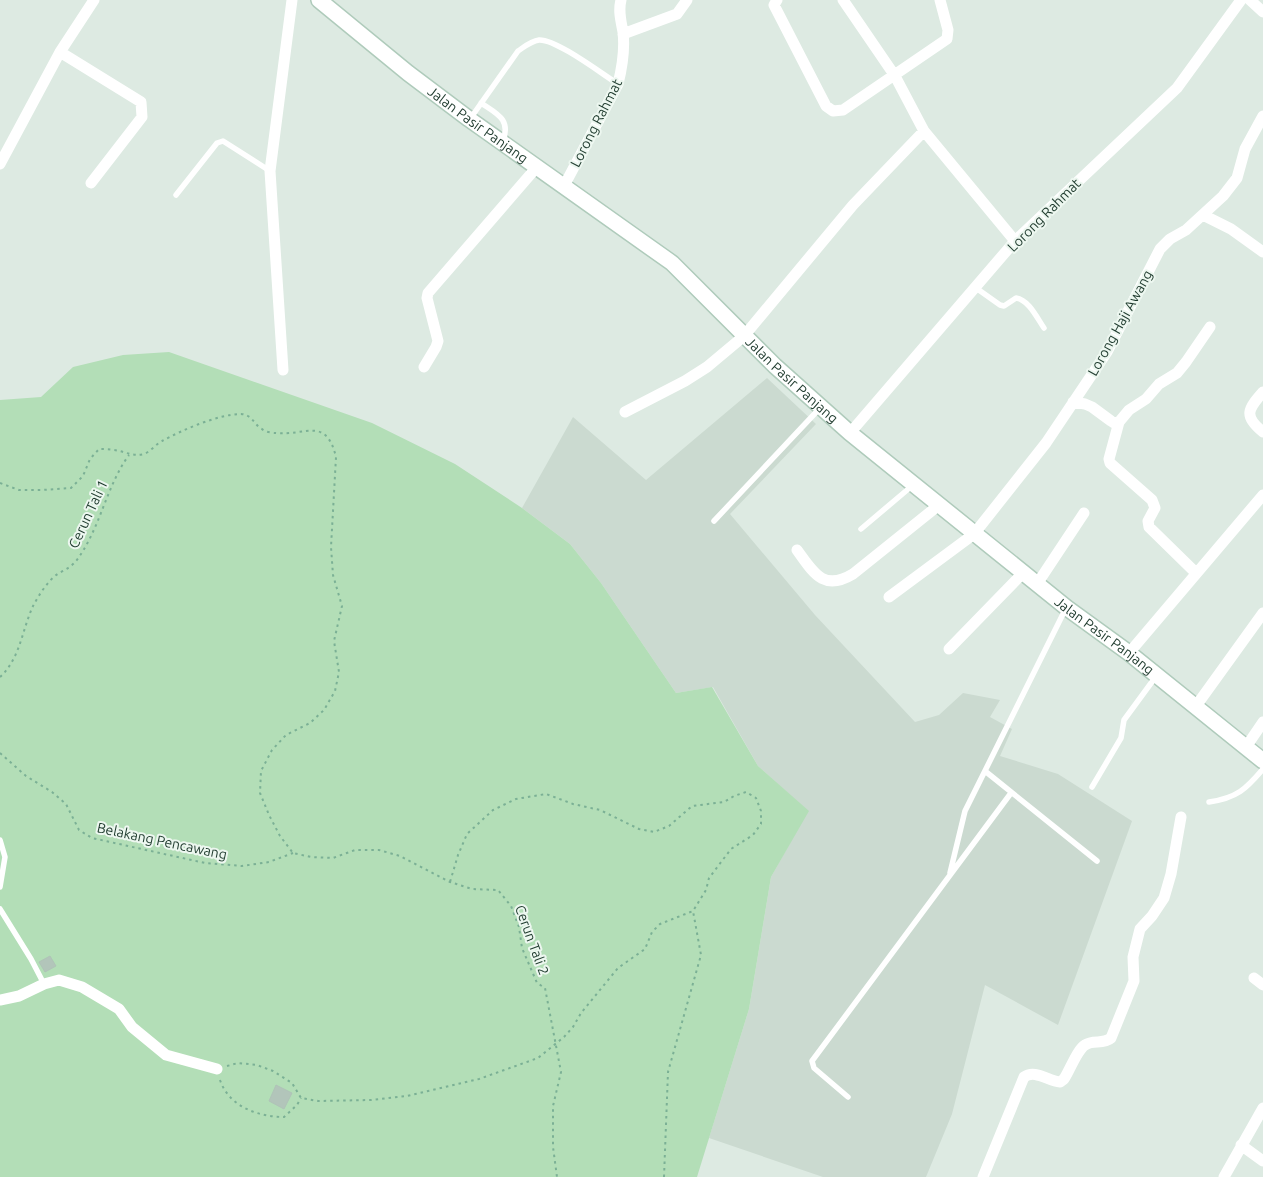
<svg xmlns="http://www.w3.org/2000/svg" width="1263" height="1177" font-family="Ubuntu,sans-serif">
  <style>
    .built { fill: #cbdad0 }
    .green { fill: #b3deb7 }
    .building { fill: #b2c5ba; stroke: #afc4b7 }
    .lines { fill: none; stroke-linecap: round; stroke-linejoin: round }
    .secondary-casing { stroke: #afcbbb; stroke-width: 18 }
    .path { stroke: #7bb095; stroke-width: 2; stroke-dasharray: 2.5 4; stroke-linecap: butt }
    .service { stroke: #fff; stroke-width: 5.5 }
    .minor { stroke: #fff; stroke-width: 11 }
    .secondary { stroke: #fff; stroke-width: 15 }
    .labels { text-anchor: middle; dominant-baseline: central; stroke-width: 4; stroke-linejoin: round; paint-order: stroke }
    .street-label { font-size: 14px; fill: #1e3a2d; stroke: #edf7f0 }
  </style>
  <rect width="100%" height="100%" fill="#ddeae2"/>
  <path class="built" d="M767,378L816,424L730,514L815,615L915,722L939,715L963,693L1000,700L990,717L1012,729L1000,756L1058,774L1132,821L1058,1025L985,985L952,1114L926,1177H823L709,1138L749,1009L771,877L808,811L758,766L713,687L676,693L601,583L570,544L522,508L573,417L646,480Z"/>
  <path class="green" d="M169,352L372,423L455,464L522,508L570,544L601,583L676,693L712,687L758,766L809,811L771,877L749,1009L697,1177H0V400L41,397L73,367L123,355Z"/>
  <path class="building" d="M50,956L56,966L45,972L39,962Z
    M276,1085L292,1093L284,1109L269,1101Z"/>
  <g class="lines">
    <defs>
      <g id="secondary">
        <path id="s1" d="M319,0L408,73L469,119L672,263L775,366L850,433L1067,608L1129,653L1263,761"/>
      </g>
    </defs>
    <use href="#secondary" class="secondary-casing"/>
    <path class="path" d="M0,483L19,490H42L71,488L83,476L90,459L99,449C104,449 109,449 114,450C124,451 132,457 144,454C150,452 156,444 162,441C182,430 219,414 241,414C253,415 253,424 262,429C265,432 272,433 276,433C306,436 326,416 336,457L331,547L333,575L342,606L334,641L339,672L335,691L324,710L310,723L286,735L272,750L261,771L260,793L269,815L280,836L293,853L311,857L333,858L355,850H379L400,856L450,882L472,889L498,890L511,906L519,927L522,948L537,983L545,988L561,1072L553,1106V1147L557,1177
      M0,677C20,659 22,630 33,606C39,595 48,580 59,573C67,569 74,565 79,557C101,525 107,485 129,455
      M0,753L26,776L52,792L66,804L79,830L92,838L205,863L242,866L269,862L293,853
      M227,1066L238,1063L257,1065L273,1071L292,1083L301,1098L318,1101L371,1100L407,1096L479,1079L538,1058L564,1037L573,1027L581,1013L618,968L645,949L652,932L660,924L693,911L706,890L709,878L731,849L753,835L761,824V811L756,798L746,792L734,796L724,802L692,806L669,826L654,832L639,829L600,810L573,804L546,794L516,799L493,810L467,834L458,855L450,882
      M220,1080C229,1107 259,1117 284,1117L297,1105L301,1098
      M664,1177L668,1072L701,955L693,911"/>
    <path class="service" d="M481,103C497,114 511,119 503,141
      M470,119L518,51C524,47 531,41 539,40C556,39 602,74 618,84
      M176,195L217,143L223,141L270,171
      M976,288L1000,305L1004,306L1016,298C1029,300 1037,318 1044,328
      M714,521L820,408
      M861,529L913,485
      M985,771L1097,861
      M1092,787L1121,738L1124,720L1157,675
      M1209,802C1237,798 1246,789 1263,769
      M0,840L5,857L0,887
      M950,873L965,811L1066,608
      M0,909L31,959L44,984
      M848,1097L814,1068L812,1061L1011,793"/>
    <path class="minor" d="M777,0L774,5L826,106L833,111L843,110L947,39L948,30L940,0
      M843,0L895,76L924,131L1015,241
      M1250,0L1263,12
      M623,34L677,14L687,0
      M60,52L141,102L142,117L91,183
      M0,164L60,52L94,0
      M564,186L618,84C622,68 625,49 623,32C621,21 618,11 621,0
      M1203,215L1231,229L1263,252
      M424,367L436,347L438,341L427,298L428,293L536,168
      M283,370L270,171L292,0
      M1263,392C1248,409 1243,416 1263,432
      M1073,402L1085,404L1092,407L1111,421L1114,423L1119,422L1129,410L1146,399L1159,384L1177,373L1186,362L1210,327
      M625,412L685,381L707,367L744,336L853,205L924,131
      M1119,422L1109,459L1110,463L1152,500L1155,508L1148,521L1149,527L1196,573
      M850,433L1015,241L1177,88L1241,0
      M797,550C813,572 823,592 853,574L939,505
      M1037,584L1084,513
      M889,597L974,534L1046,443L1107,352L1160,249L1170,239L1186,230L1223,196L1237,178L1245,149L1263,116
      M949,649L1023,573
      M1129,653L1263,495
      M1196,706L1263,613
      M1246,747L1263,722
      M1254,978L1263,985
      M0,1000L19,996L44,984L59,980L82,987L119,1009L132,1027L166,1055L217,1069
      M1241,1145L1263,1161
      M983,1177L1024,1077C1035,1069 1048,1081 1060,1082L1064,1079C1070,1070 1077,1050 1085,1045C1093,1039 1103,1045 1111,1038L1134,981L1133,957L1140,929L1152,916L1164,898L1171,874L1181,817
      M1224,1177L1263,1108"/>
    <use href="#secondary" class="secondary"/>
  </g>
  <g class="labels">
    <g class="street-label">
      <text transform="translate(596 123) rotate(-63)">Lorong Rahmat</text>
      <text stroke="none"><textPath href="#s1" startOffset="202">Jalan Pasir Panjang</textPath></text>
      <text transform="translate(1044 215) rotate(-45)">Lorong Rahmat</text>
      <text transform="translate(1120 323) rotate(-61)">Lorong Haji Awang</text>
      <text stroke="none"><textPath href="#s1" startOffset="608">Jalan Pasir Panjang</textPath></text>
      <text transform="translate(88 514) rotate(-65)">Cerun Tali 1</text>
      <text stroke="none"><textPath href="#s1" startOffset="1012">Jalan Pasir Panjang</textPath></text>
      <text transform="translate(162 841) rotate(12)">Belakang Pencawang</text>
      <text transform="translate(532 940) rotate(70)">Cerun Tali 2</text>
    </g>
  </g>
</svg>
